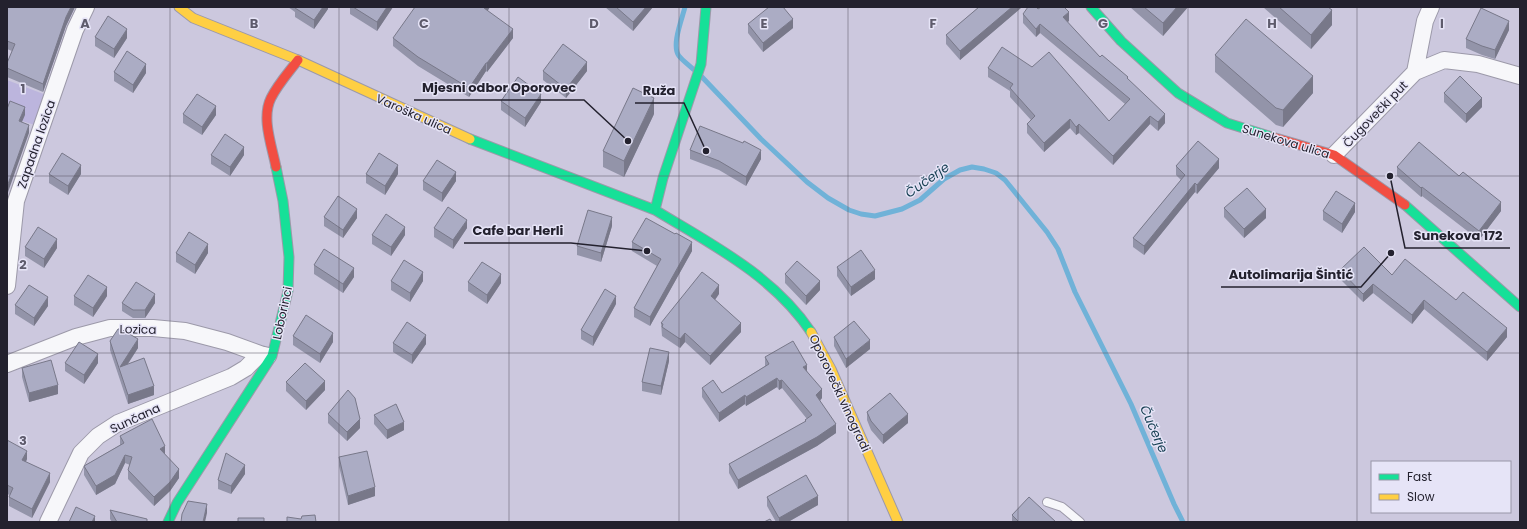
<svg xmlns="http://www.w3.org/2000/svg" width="1527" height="529" font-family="Poppins,sans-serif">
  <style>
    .green { fill: #bcb5dd }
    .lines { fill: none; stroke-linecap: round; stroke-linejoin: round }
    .stream { stroke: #70b2d8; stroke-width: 5 }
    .lane-casing { stroke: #9c99a9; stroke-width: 10 }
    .street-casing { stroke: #9c99a9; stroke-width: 18 }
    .fast-casing { stroke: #9c99a9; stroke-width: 11 }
    .slow-casing { stroke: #9c99a9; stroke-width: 11 }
    .jam-casing { stroke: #9c99a9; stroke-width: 11 }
    .lane { stroke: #f7f7fa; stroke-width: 8 }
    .street { stroke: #f7f7fa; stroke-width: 16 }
    .fast { stroke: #16e098; stroke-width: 9 }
    .slow { stroke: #ffcf43; stroke-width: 9 }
    .jam { stroke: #f24e42; stroke-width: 9 }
    .wall { fill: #9394a9 }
    .shaded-wall { fill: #787889 }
    .building { fill: #abacc4; stroke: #787889 }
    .grid { fill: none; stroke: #5e5b6c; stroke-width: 1; stroke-opacity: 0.55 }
    .labels { text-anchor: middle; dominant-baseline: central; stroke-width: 3; stroke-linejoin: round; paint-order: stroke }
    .street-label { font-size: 12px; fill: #23212e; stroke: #e6e4f7 }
    .water-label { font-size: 13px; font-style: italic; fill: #153e51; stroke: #e6e4f7 }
    .grid-label { font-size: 13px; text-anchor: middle; font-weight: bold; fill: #5e5b6c; stroke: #e6e4f7; stroke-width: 3; stroke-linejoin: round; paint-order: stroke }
    .leader { fill: none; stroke: #23212e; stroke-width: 1.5 }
    .callout-dot { fill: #23212e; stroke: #e6e4f7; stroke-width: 1.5 }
    .callout-label { font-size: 13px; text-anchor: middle; font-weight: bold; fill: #23212e; stroke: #e6e4f7; stroke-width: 3; stroke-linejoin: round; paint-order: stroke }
  </style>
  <rect width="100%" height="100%" fill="#ccc8de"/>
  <path class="green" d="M7,80L46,95L35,125L22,121L24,115L7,117Z"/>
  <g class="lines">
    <path class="stream" d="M685,7C682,19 671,46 679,56C683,61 689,65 693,69
      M702,77L761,139L807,182L828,198L849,210L861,214L875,216L902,209L920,200L944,179L960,170L972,167L984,169L996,173L1005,180L1047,232L1058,249L1075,292L1131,404L1174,504L1183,522"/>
    <defs>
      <path id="lane" d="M1047,502L1062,507L1080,522"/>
      <path id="street" d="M1415,72L1425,21L1431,7
        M1334,155L1415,72L1444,60L1478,64L1520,76
        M7,286L16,201L75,30L86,7
        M7,364L76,337L110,328H153L185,331L227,342L260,354L268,356
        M48,522L81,453L98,436L118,423L231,377L246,368L260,354"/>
      <path id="fast" d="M706,7L701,64L663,178L655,210C711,244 774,276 811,332
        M1091,7L1121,41L1178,93L1227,123L1272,137
        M470,139L655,210
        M1405,205L1520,307
        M168,522L177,503L272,356L288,291L289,257L283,201L276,167"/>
      <path id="slow" d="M179,7L193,18L298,60L470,139
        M811,332L831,369L898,522"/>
      <path id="jam" d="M1272,137L1334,155L1405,205
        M276,167C272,146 261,118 271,98C278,84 289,72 298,60"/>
    </defs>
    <use href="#lane" class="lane-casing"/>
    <use href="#street" class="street-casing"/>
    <use href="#fast" class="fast-casing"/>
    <use href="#slow" class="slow-casing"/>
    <use href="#jam" class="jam-casing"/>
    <use href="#lane" class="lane"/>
    <use href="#street" class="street"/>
    <use href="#fast" class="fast"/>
    <use href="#slow" class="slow"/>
    <use href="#jam" class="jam"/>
  </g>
  <path class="wall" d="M7,7H75L66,26L43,92L7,77V63L12,51L7,49Z
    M288,7H328V9L314,29L295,17V12Z
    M350,7H393L377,31L350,14Z
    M605,7H653L633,31Z
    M979,7H1022L960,60L946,44V35Z
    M1130,7H1188L1163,36Z
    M1263,7H1328L1332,25L1311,49Z
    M1038,9L1069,21L1067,22L1100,57L1128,79L1165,123L1158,131L1150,124L1113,165L1079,133L1076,135L1070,128L1044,152L1027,133V124L1031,120L1010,97V91L988,77V68L1109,121L1125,104L1040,33L1036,37L1023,23V14Z
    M488,11L513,38L487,72L486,71L469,97L418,66L393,46V38Z
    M748,24L793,28L763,52L748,33Z
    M1509,30L1495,59L1482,55L1466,48V39Z
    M95,37L127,38L114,58L95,46Z
    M1215,55L1313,93L1283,127L1276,125L1215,72Z
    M543,71H587L566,98L543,80Z
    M114,72L146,73L133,93L114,81Z
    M1444,93L1482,107L1466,123L1444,102Z
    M501,101L541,102L525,127L501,110Z
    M183,114L216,115L202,135L183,123Z
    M654,114L624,177L603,167V151Z
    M690,150L761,159L746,186L719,170L690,159Z
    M211,155H244L230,176L211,164Z
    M1176,166L1219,168L1197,194L1195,192L1144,255L1133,247V238L1181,180L1176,175Z
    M1397,167L1459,176L1501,211L1479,240L1422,196L1421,197L1397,176Z
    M49,174H81L68,195L49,183Z
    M366,174H398L385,195L366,183Z
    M423,181H456L442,202L423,190Z
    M1224,208L1266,218L1244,238L1224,217Z
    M1323,211L1355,212L1342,233L1323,220Z
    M324,217L357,218L343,238L324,226Z
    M612,226L601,262L577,255V246Z
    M434,228H467L453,249L434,237Z
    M675,234L692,251L650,326L634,317V308L657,266L632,251V242Z
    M372,235H405L391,256L372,244Z
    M25,247L57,248L44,268L25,256Z
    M176,253H208L195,274L176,262Z
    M314,265L354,277L343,293L314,274Z
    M837,267L875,279L851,296L837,276Z
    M1340,270L1392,275L1456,300L1507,337L1487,361L1424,309L1412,324L1373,293L1363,302L1340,279Z
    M785,274L820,290L806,305L785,283Z
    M391,281H423L410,302L391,290Z
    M468,282L501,283L487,304L468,291Z
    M719,294L715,300L741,332L710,365L685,342L680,348L662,336L661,323Z
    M74,296H107L93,317L74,305Z
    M122,303H155L145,318H133L122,311Z
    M616,304L593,346L581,339V330Z
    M15,305L48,306L34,326L15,314Z
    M293,336L333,342L320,363L293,345Z
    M834,337L870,349L846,368L834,346Z
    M110,341L138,348L128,364L154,395L128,404L110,350Z
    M393,343L426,344L412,364L393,352Z
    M765,357L807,371L822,398L820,401L836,433L817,446L738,489L729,473V464L805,422V420L807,419L782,388L779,390L777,387L746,406L745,404L719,422L702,397V388L722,393L765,366Z
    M669,361L661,395L642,391V382Z
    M65,363H98L84,384L65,371Z
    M22,368L58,394L29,402L22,377Z
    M286,382L325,390L306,410L286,391Z
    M867,412L908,423L883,444L871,430L867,420Z
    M328,414L360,428L347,441L328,423Z
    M374,415L404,430L387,439L374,424Z
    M120,436L165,455L179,478L170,491L154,506L128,479V470L130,465L125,463L115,484L96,495L84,475V466L120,445Z
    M7,440L27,459L26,462L50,482L32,518L9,506V497L10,495L7,494Z
    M339,457L375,496L348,505L339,466Z
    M245,474L231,494L218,489V480Z
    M767,497L818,505L788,522H776L767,506Z
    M110,510L147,522H112L110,519Z
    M1012,515L1056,522H1012Z"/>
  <path class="shaded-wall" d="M71,7H75L66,26L43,92V84L66,17Z
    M323,7H328V9L314,29V20Z
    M387,7H393L377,31V22Z
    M485,7H490L484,17V8Z
    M646,7H653L633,31V22Z
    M1012,7H1022L960,60V51Z
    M1177,7H1188L1163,36V23Z
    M1332,10V25L1311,49V35Z
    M1069,12V21L1063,26V17Z
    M793,19V28L763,52V43Z
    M1509,21V30L1495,59V50Z
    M1040,24V33L1036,37V29Z
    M127,29V38L114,58V49Z
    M513,29V38L487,72V63Z
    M587,62V71L566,98V89Z
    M486,63V71L469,97V88Z
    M146,64V73L133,93V85Z
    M1313,76V93L1283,127V110Z
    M541,94V102L525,127V118Z
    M654,98V114L624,177V161Z
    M1482,98V107L1466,123V114Z
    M216,106V115L202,135V127Z
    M25,107V115L19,129V121Z
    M1165,114V123L1158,131V122Z
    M1150,116V124L1113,165V156Z
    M1070,119V128L1044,152V143Z
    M1079,124V133L1076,135V127Z
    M29,125V133L7,195V187Z
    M244,147V155L230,176V167Z
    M761,150V159L746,186V177Z
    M1219,159V168L1197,194V185Z
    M81,165V174L68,195V186Z
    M398,165V174L385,195V186Z
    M456,172V181L442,202V193Z
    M1195,183V192L1144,255V246Z
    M1422,187V196L1421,197V188Z
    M1501,202V211L1479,240V231Z
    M1355,203V212L1342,233V224Z
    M357,209V218L343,238V230Z
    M1266,209V218L1244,238V229Z
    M612,217V226L601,262V253Z
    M467,220V228L453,249V240Z
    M405,227V235L391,256V247Z
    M57,239V248L44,268V259Z
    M692,242V251L650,326V317Z
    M208,244V253L195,274V265Z
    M354,268V277L343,293V284Z
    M875,270V279L851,296V287Z
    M423,272V281L410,302V293Z
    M501,274V283L487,304V295Z
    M820,281V290L806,305V296Z
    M1373,284V293L1363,302V294Z
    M719,285V294L711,305V296Z
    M107,287V296L93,317V308Z
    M155,294V303L145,318V310Z
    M616,296V304L593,346V337Z
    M48,297V306L34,326V318Z
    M1424,300V309L1412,324V315Z
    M741,323V332L710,365V356Z
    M1507,328V337L1487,361V352Z
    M333,333V342L320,363V354Z
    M685,333V342L680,348V339Z
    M426,335V344L412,364V355Z
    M138,339V348L121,374L120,367Z
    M870,340V349L846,368V359Z
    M669,352V361L661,395V386Z
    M98,354V363L84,384V375Z
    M807,365V374L803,367Z
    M777,378V387L746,406V397Z
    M782,380V388L779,390V381Z
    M325,381V390L306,410V401Z
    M58,385V394L29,402V393Z
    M154,386V395L128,404V395Z
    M822,389V398L816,404V395Z
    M745,395V404L719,422V413Z
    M908,414V423L883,444V435Z
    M360,419V428L347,441V432Z
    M404,422V430L387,439V430Z
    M836,424V433L817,446L738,489V480Z
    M165,446V455L160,449Z
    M27,451V459L22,469V460Z
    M125,455V463L115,484L96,495V486Z
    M245,465V474L231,494V486Z
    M179,469V478L170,491L154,506V497Z
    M50,473V482L32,518V509Z
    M375,487V496L348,505V496Z
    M818,496V505L788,522H779V518Z
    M207,504V513L205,522H203Z
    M95,516V522H92Z"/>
  <path class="building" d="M7,7H71L66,17L43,84L7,68V63L15,44L7,41Z
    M296,7H323L314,20L295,8Z
    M353,7H387L377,22Z
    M415,7H485L484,8L513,29L487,63H486L469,88L418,57L393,38Z
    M616,7H646L633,22Z
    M769,7H783L793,19L763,43L748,24Z
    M979,7H1012L960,51L946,35Z
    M1028,7H1036L1038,9L1041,7H1064L1069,12L1063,17L1100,57L1102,55L1128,77L1127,78L1165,114L1158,122L1150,116L1113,156L1079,124L1076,127L1070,119L1044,143L1027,124L1035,116L1010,88L1013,84L988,68L1002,47L1032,67L1049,52L1109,121L1130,99L1040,24L1036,29L1023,14Z
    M1144,7H1177L1163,23Z
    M1279,7H1328L1332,10L1311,35Z
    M1481,8L1509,21L1495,50L1482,46L1466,39Z
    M108,16L127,29L114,49L95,37Z
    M1246,19L1313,76L1283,110L1276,108L1215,55Z
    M563,44L587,62L566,89L543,71Z
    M127,51L146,64L133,85L114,72Z
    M1460,76L1482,98L1466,114L1444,93Z
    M518,77L541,94L525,118L501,101Z
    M633,88L654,98L624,161L603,151Z
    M197,94L216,106L202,127L183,114Z
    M10,101L25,107L19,121L29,125L7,187V109Z
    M700,126L743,143L744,141L761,150L746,177L719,161L690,150Z
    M225,134L244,147L230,167L211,155Z
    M1198,141L1219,159L1197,185L1195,183L1144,246L1133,238L1185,175L1176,166Z
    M1419,142L1459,176L1463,172L1501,202L1479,231L1422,187L1421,188L1397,167Z
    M62,153L81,165L68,186L49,174Z
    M379,153L398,165L385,186L366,174Z
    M437,160L456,172L442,193L423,181Z
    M1247,188L1266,209L1244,229L1224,208Z
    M1336,191L1355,203L1342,224L1323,211Z
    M338,196L357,209L343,230L324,217Z
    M448,207L467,220L453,240L434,228Z
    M588,210L612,217L601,253L577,246Z
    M386,214L405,227L391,247L372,235Z
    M646,218L675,234L676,233L692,242L650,317L634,308L661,259L632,242Z
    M38,227L57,239L44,259L25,247Z
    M189,232L208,244L195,265L176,253Z
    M1364,247L1392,275L1405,259L1456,300L1463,292L1507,328L1487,352L1424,300L1412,315L1373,284L1363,294L1340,270Z
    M324,249L354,268L343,284L314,265Z
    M861,250L875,270L851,287L837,267Z
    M404,260L423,272L410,293L391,281Z
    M797,261L820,281L806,296L785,274Z
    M482,262L501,274L487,295L468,282Z
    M702,272L719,285L711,296L741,323L710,356L685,333L680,339L662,327L663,324L661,323Z
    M88,275L107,287L93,308L74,296Z
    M136,282L155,294L145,310H133L122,303Z
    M29,285L48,297L34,318L15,305Z
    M605,289L616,296L593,337L581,330Z
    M306,315L333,333L320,354L293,336Z
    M854,321L870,340L846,359L834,337Z
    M407,322L426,335L412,355L393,343Z
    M118,329H121L138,339L120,367L144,358L154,386L128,395L110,341Z
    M793,341L807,365L803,367L822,389L816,395L836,424L817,437L738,480L729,464L806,421L805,420L812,415L782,380L779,381L777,378L746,397L745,395L719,413L702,388L713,380L722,393L769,364L765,357Z
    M79,342L98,354L84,375L65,363Z
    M650,348L669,352L661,386L642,382Z
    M51,360L58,385L29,393L22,368Z
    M305,363L325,381L306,401L286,382Z
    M348,390L355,398L360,419L347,432L328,414Z
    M890,393L908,414L883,435L871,421L867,412Z
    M396,404L404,422L387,430L374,415Z
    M152,419L165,446L160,449L179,469L170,482L154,497L128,470L132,457L125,455L115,475L96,486L84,466L124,443L120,436Z
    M7,440L27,451L22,460L50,473L32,509L9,497L13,488L7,485Z
    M367,451L375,487L348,496L339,457Z
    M226,453L245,465L231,486L218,480Z
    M806,475L818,496L779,518L767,497Z
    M1029,497L1056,522H1017L1018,521L1012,515Z
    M188,501L207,504L203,522H181L182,514Z
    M76,507L95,516L92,522H69Z
    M110,510L147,519V522H117Z
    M315,515L316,522H287V517L301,519L302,516Z
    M238,518H264V522H238Z
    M770,519L772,522H764Z"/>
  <path class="grid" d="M170,7V522M339,7V522M509,7V522M679,7V522M848,7V522M1018,7V522M1188,7V522M1357,7V522M7,176H1520M7,353H1520"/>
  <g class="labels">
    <g class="street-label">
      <text transform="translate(414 114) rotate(24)">Varoška ulica</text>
      <text transform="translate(1375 114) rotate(-46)">Čugovečki put</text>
      <text transform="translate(1286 141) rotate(17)">Sunekova ulica</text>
      <text transform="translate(36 144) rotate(-71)">Zapadna lozica</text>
      <text transform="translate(282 313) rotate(-78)">Loborinci</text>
      <text transform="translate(138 329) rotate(1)">Lozica</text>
      <text transform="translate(840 393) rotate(65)">Oporovečki vinogradi</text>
      <text transform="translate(135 418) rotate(-25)">Sunčana</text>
    </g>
    <g class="water-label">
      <text transform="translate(927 180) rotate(-35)">Čučerje</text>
      <text transform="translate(1154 429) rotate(66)">Čučerje</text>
    </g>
  </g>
  <g class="grid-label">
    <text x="85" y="28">A</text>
    <text x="254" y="28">B</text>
    <text x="424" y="28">C</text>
    <text x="594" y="28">D</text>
    <text x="764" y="28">E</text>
    <text x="933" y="28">F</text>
    <text x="1103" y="28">G</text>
    <text x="1272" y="28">H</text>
    <text x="1442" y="28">I</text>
    <text x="23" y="93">1</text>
    <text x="23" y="269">2</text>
    <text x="23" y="445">3</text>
  </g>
  <path class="leader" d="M628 141L584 100H414M706 151L684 103H635M647 251L571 243H464M1390 176L1405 248H1510M1391 253L1361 287H1221"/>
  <g class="callout-dot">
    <circle cx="628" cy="141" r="4"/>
    <circle cx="706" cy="151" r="4"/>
    <circle cx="647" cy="251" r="4"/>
    <circle cx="1390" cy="176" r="4"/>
    <circle cx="1391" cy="253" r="4"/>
  </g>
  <g class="callout-label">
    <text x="499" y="92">Mjesni odbor Oporovec</text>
    <text x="659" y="95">Ruža</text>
    <text x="518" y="235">Cafe bar Herli</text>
    <text x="1458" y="240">Sunekova 172</text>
    <text x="1291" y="279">Autolimarija Šintić</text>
  </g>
  <rect width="1527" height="529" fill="none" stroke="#23212e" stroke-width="16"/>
  <rect x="1371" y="461" width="140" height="52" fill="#e6e4f7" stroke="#9896a7"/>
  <rect x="1379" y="474" width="20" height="6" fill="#16e098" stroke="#9896a7"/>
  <text x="1407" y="481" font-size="12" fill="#23212e">Fast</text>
  <rect x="1379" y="494" width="20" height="6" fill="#ffcf43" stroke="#9896a7"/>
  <text x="1407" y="501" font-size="12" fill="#23212e">Slow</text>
</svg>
